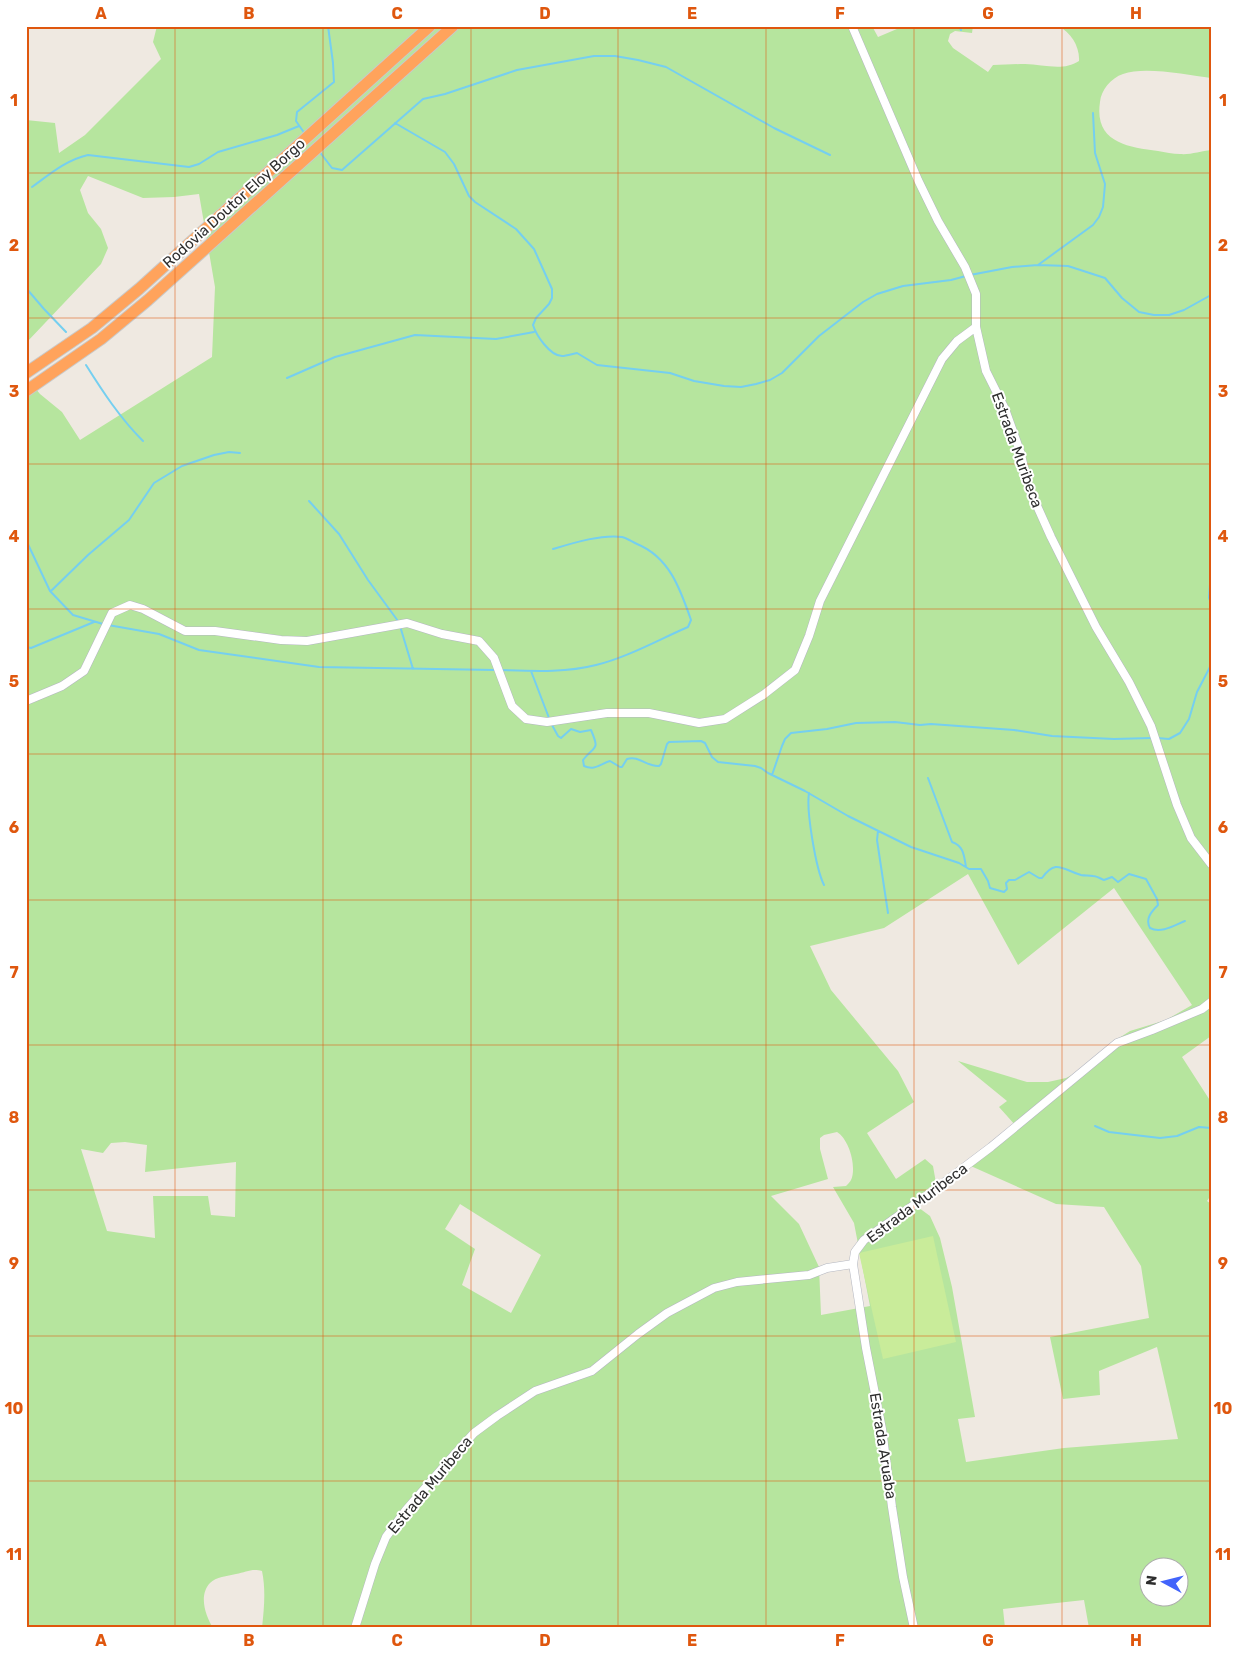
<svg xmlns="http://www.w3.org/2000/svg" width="1237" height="1654" font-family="Rubik,sans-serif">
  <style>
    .green { fill: #b6e59e; fill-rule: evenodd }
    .pitch { fill: #c9ec9a }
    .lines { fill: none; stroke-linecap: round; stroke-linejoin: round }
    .stream { stroke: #75cff0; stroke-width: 2 }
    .minor-casing { stroke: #b4b7c1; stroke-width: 9 }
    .highway-casing { stroke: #c9c9c9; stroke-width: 13 }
    .minor { stroke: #fff; stroke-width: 8 }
    .highway { stroke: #ffa35c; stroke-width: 11 }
    .grid { fill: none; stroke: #df570e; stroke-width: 1; stroke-opacity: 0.55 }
    .labels { text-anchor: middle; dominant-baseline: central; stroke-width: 4; stroke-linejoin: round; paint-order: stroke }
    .street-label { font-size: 15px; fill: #2e2e2e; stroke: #fff }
    .neatline { fill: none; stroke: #df570e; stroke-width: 2 }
    .grid-label { font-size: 16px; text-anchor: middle; font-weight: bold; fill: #df570e }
  </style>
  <rect width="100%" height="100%" fill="#efe9e1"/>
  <path class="green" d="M157,26H872L878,37L904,26H973L972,33L955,31L950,34L948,41L953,48L988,72L993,65C1004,65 1014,64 1025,64C1043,64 1062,72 1079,61C1080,47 1071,32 1058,26H1211V78C1187,75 1145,66 1123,74C1111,78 1101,90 1100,102C1094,142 1127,147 1158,151C1165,152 1173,154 1180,154C1190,155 1201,151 1211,150V1036L1182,1057L1211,1102V1195L1207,1201L1211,1204V1628H1089L1084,1600L1003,1609L1005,1628H262C264,1609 266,1590 262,1571C252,1568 246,1572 236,1574C227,1576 216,1577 210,1583C198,1596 206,1616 213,1628H26V377L40,394L62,412L80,440L212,357L215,287L199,194L174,197L143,198L88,176L80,190L88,213L101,229L108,248L101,264L26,343V120L55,123L59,153L85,135L161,59L153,42ZM968,874L1018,965L1114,888L1192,1005L1166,1020L1130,1031L1108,1045L1080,1071L1066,1078L1048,1082H1027L958,1061L1007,1101L999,1107L1016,1126L964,1163L1056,1204L1104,1207L1141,1266L1149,1318L1050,1337L1063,1399L1100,1395L1099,1371L1157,1347L1178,1439L1064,1448L966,1462L958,1419L975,1417L952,1287L940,1238L930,1216L911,1202L936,1183L933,1166L925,1159L896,1179L867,1133L914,1102L898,1071L831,990L810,946L884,928ZM837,1132C849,1139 857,1167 851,1180C850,1182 848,1184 846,1186L833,1187L854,1223L870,1306L821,1315L819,1267L799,1224L771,1196L828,1179L820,1149V1138L824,1135ZM125,1142L147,1145L145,1172L236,1162L235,1217L211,1215L208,1196H153L155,1238L107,1231L81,1149L103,1153L111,1143ZM460,1204L541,1255L511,1313L462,1285L475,1249L445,1229ZM1150,1566H1180V1596H1150Z"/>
  <path class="pitch" d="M933,1236L956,1342L883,1359L859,1253Z"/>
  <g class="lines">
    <path class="stream" d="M959,26L961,30
      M395,123L445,152L454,164L469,196L475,202L516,229L534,249L552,289V298L549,304L536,318L533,325C536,335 550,356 562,356C566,356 572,354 577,353L597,365L670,373L694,381L724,386L741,387L756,384L770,380L782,373L819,336L863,302L877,294L903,286L951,280L966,276
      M305,134L296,121L297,112L334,82L333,63L328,26
      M319,151L332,168L342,170L423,99L445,94L517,70L594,56H615L638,60L666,67L774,128L830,155
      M32,187C50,174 66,160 88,155L189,167L199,164L218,152L277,135L299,126
      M1038,265L1093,225L1099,217L1103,207L1105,184L1095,153L1093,113
      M970,275L1012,267L1038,265L1068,266L1105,278L1122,298L1139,312L1154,315H1169L1184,310L1211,295
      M26,288L44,309L66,332
      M86,365C103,392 120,418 143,441
      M287,378L335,357L415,335L496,339L534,332
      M309,501L339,534L368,580L398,621
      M26,540L50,591L73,615L103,624
      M1211,571L1209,598L1211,603
      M51,591L88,555L129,520L154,483L182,466L214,455L229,452L240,453
      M108,625L159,634L199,650L319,667L495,670
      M400,626L413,669
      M26,647L31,648L94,622
      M500,670C532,671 565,673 596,665C626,658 660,639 688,627L691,620C680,588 669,557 637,544C632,542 627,538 622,537C602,534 573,543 553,549
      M531,671L549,718
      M552,725L558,736L561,738L571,729L580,732L591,730C600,751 595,745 583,760L584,766C595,771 600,764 610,761L620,767H622L627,759C639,755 647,767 659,766L661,764L667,744L669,742L701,741L705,743L712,757L718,762L755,766L761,768L768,773L805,791L848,816L911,847L959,863L969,869H981L988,881L990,888L1004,892L1007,889L1006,883L1009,880H1015L1029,872L1039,878H1042C1056,858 1063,870 1081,875C1085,876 1089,875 1093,876C1097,876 1101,879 1104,880L1112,877L1118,882L1129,874L1146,879L1157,899L1158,905C1151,912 1145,919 1150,928C1161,934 1175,925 1185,921
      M1157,738L1169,739L1180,733L1189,719L1197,692L1211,665
      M772,775L782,746L785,739L791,733L827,729L856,723L895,722L920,725L931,724L1014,730L1052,736L1114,739L1152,738
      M928,778L952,842C964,846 964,856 966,867
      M809,793C806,811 816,869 824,885
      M878,831L877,840L888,913
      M1095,1126L1109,1132L1160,1138L1177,1136L1199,1127L1211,1128"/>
    <defs>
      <path id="minor" d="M852,26L918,180L938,221L965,267L976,294V327L986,371L1005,409L1020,451L1029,488L1051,537L1096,627L1129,682L1151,726L1177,805L1191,838L1211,864
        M26,701L62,686L84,671L112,613L130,605L143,609L185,631H215L281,640L307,641L407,623L442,634L479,641L494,658L512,706L526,719L547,722L607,713H649L699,723L725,719L763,695L795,670L809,636L820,601L942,359L957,341L976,327
        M355,1628L375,1564L386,1537L406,1510L454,1455L474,1433L497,1416L535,1391L592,1371L638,1334L667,1313L714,1288L737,1282L809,1275L827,1268L853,1264
        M914,1628L903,1577L892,1507L882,1429L866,1348L853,1264L855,1252L864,1240L918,1202L991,1147L1117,1043L1152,1030L1202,1009L1211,1002"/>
      <path id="highway" d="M26,373L92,328L139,289L430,26
        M26,391L101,339L148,300L453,26"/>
    </defs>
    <use href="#minor" class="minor-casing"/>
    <use href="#highway" class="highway-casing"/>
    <use href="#minor" class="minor"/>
    <use href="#highway" class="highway"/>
  </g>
  <path class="grid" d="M175,26V1628M323,26V1628M471,26V1628M618,26V1628M766,26V1628M914,26V1628M1062,26V1628M26,173H1211M26,318H1211M26,464H1211M26,609H1211M26,754H1211M26,900H1211M26,1045H1211M26,1190H1211M26,1336H1211M26,1481H1211"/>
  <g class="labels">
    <g class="street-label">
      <text transform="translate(234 203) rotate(-42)">Rodovia Doutor Eloy Borgo</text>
      <text transform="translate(1017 450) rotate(70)">Estrada Muribeca</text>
      <text transform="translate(917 1203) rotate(-37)">Estrada Muribeca</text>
      <text transform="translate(883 1446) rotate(81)">Estrada Aruaba</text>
      <text transform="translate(430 1485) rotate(-50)">Estrada Muribeca</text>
    </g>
  </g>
  <rect width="1237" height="1654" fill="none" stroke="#ffffff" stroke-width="55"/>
  <g transform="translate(1164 1582) rotate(277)"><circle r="24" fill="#ffffff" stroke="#ababab"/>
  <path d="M0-4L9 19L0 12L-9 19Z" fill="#4264fb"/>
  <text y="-8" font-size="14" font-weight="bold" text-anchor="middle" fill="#2e2e2e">N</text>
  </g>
  <rect x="28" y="28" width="1182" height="1598" class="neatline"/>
  <g class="grid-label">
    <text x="101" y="19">A</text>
    <text x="249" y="19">B</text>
    <text x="397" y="19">C</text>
    <text x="545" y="19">D</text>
    <text x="692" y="19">E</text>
    <text x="840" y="19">F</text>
    <text x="988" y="19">G</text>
    <text x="1136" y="19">H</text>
    <text x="14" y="106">1</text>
    <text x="1223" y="106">1</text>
    <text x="14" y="251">2</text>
    <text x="1223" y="251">2</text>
    <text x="14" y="397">3</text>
    <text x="1223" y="397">3</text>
    <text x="14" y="542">4</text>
    <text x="1223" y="542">4</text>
    <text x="14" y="687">5</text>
    <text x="1223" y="687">5</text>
    <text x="14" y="833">6</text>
    <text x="1223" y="833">6</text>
    <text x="14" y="978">7</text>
    <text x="1223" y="978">7</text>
    <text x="14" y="1123">8</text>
    <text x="1223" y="1123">8</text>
    <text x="14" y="1269">9</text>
    <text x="1223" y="1269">9</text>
    <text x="14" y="1414">10</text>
    <text x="1223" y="1414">10</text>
    <text x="14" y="1560">11</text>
    <text x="1223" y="1560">11</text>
    <text x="101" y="1646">A</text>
    <text x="249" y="1646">B</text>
    <text x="397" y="1646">C</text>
    <text x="545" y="1646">D</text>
    <text x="692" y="1646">E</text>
    <text x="840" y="1646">F</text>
    <text x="988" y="1646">G</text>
    <text x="1136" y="1646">H</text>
  </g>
</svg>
